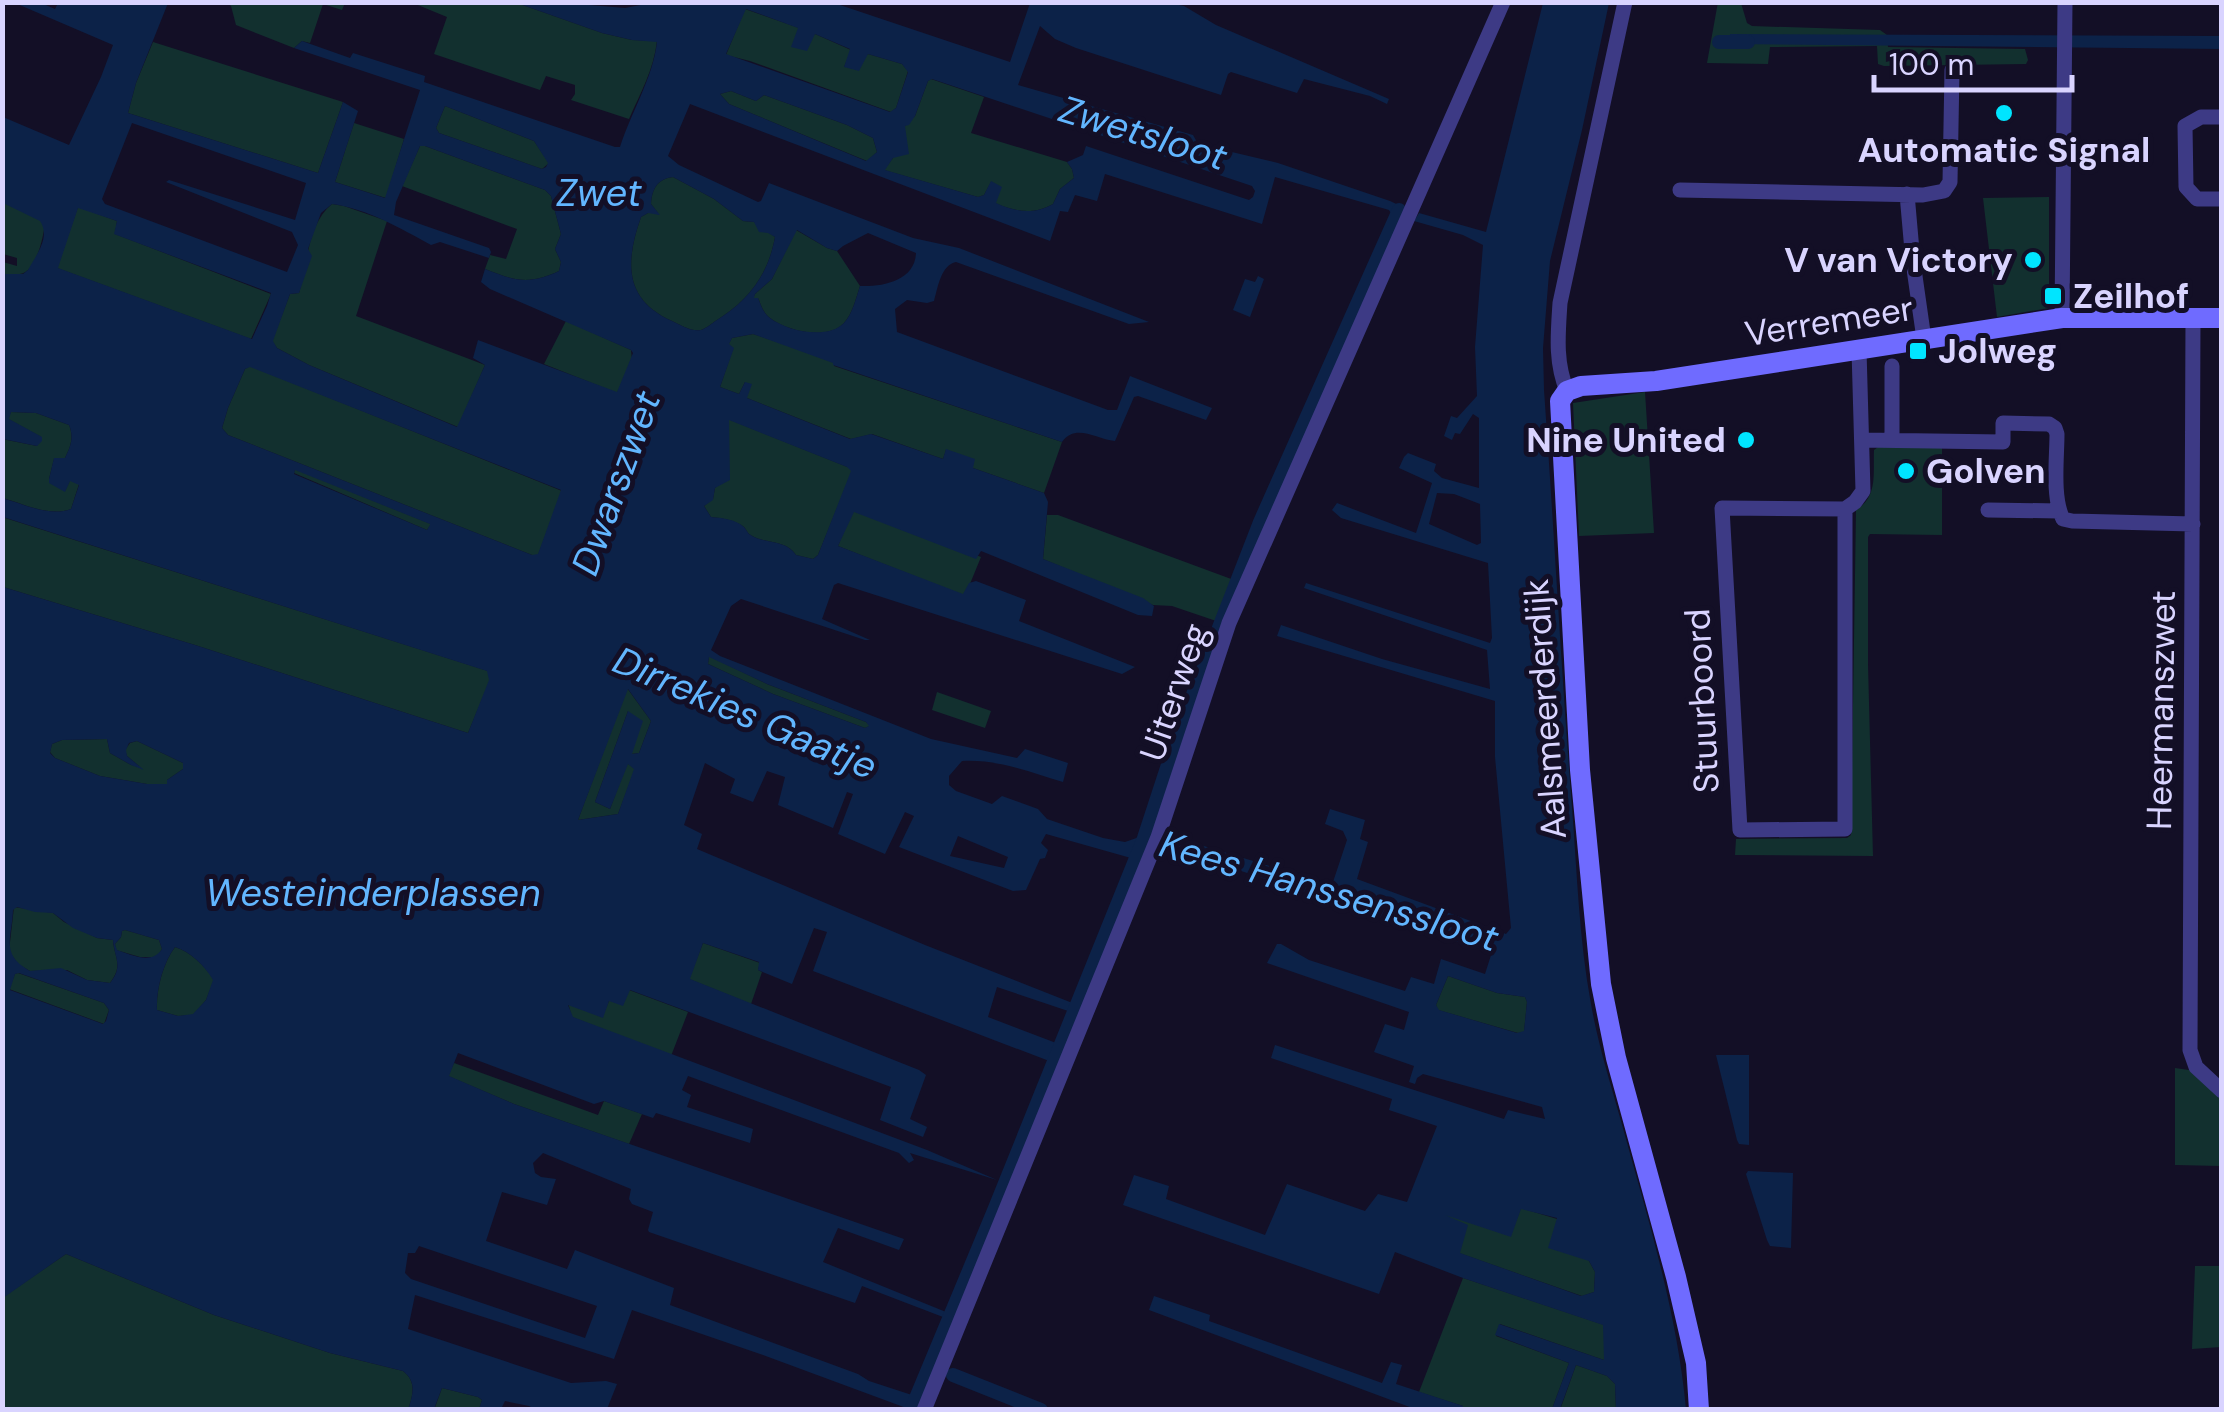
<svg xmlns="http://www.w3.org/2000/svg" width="2224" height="1412" font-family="'DM Sans',sans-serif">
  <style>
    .green { fill: #12302f }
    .water { fill: #0c2248; fill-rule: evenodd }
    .pier { fill: #130f26 }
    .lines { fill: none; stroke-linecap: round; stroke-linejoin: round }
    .canal { stroke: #0c2248; stroke-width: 14 }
    .street { stroke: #3d3a85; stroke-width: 15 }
    .secondary { stroke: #6f6bff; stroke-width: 20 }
    .poi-dot { fill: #00e5ff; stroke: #130f26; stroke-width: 4 }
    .labels { text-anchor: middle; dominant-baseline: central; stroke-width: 10; stroke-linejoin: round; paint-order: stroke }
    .poi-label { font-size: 35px; font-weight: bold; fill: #d9d4ff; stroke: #130f26; text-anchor: start }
    .street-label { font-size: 35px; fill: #d9d4ff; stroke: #130f26 }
    .water-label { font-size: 38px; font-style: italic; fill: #62b6ff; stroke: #130f26 }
  </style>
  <rect width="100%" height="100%" fill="#130f26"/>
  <path class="green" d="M1718,2L1741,3L1747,23L1752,26L1880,30L1887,35L1888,47L2025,49L2028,60L2026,64L1884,66L1878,64L1877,46L1770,47L1768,64L1707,63Z
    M228,3H345L342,10L323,4L310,43L302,41L294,48L236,25L231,6Z
    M413,3H517L602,33L632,40L657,41C654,69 640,94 629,119L571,100L575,94V85L546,76L540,90L434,54L447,17Z
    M745,9L799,28L792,47L815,34L851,50L844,67L868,54L902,64L908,71L896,108L891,112L750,61L726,55Z
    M153,42L343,102L318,173L128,113L136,83Z
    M931,79L984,97L971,133L1067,162L1072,169L1074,178L1060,189L1053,204C1033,215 1016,212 995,203L991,182L984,195L978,197L884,170L893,158L905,126L915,116L928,81Z
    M731,91L756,101L764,95L847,125L873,138L877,152L867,161L729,104L720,94Z
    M445,106L534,141L549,163L542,169L439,133L436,128Z
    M354,123L404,139L386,198L335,182Z
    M420,146H425L545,190L551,196L561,234L555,249L561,262L559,271C529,285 515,281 485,269L490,255L506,259L517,229L402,186Z
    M673,177L714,199L743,221L754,222L775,237C768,276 748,301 714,322C711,324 705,329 701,330C691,332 681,325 672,321C624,300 625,262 641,217L648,213H658L651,204C652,189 657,179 673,177Z
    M2049,197V308L1997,317L1983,198Z
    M3,201L45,222C44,235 38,261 28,270C22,276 10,275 3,274V262L17,266V258L3,254Z
    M332,204L344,206L387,221L356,316L485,365L458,427L309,365L277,348L272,341L290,294L299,293C307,264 308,223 332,204Z
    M78,207L117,221L115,234L271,294L251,339L57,268Z
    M796,230L827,248L837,251L860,286C856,298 853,313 844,323C827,341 787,331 770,318C763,313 761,305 758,298H753L755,294L772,279Z
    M566,321L631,350L632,360L617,393L544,364Z
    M753,334L835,361L834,366L1062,442L1044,493L973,468L946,450L943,459L872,434L851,439L747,398L745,382L739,394L720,387L733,349L728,345L732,338Z
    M250,366L562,491L538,555H532L228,435L222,428L228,408L245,369Z
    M1645,392L1654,533L1579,536L1573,403Z
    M11,412L36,413L69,425C74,437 71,446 65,458L54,459L49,479L65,491L70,480L79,484L71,509C49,517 24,504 3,498L2,439L37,446L41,437L8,419Z
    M728,419L850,468L852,471L818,555L813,559L796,555C784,538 764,545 749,534C747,532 746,529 744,527C735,520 721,518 711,517L704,506L713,499L715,488L728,475Z
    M1878,447H1942V535L1870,534L1868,537V664L1873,856L1735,855L1736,839L1847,838L1851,835L1856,510C1878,497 1873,474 1874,450Z
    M295,469L431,524L427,530L294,473Z
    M854,507L981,557L965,596L838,546Z
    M1047,515H1058L1242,583L1225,624L1172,606L1153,605L1043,559Z
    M2,517L488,671L490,680L468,733L195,645L3,587Z
    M709,656L767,684L866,722L870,726L865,728L773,694L708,664Z
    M627,688L651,721L639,753L631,754L628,711L595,802L610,809L627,763L635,769L618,814L578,820Z
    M937,692L991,711L985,728L932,710Z
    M107,739L110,753L131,765L139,766L127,756L125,750L130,743L137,741L183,763V769L167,780L168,785L147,784L100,776L55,758L50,752L52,744L62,740Z
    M14,907L53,913L64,922L97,938L113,940C114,957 124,965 110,983L87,980L67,970L30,971L18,964L9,951Z
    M125,930L159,940L162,949L157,957H140L116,950L115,944L121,937L122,931Z
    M703,943L760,963L758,970L762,972L751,1004L689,979Z
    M175,947C191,952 205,966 214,980L206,1000L193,1015L178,1016L157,1010C156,990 163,963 175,947Z
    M18,973L104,1003L109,1010L104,1024L9,989L15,974Z
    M1448,976L1497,993L1525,997L1527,1002L1524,1032L1518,1033L1438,1010L1436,1005Z
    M629,990L688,1012L671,1056L572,1017L568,1003L602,1017L609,1001Z
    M454,1063L598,1115L604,1101L642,1114L629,1144L514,1104L448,1076Z
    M2175,1068L2189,1070L2221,1099V1166L2175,1165Z
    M1407,1201L1510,1236L1521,1208L1557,1219L1589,1261L1595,1272L1594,1292L1582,1296L1459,1253Z
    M66,1254L214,1315L330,1353L403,1371C417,1382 413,1395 408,1410L3,1409L2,1298Z
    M2195,1266H2221V1347L2192,1349Z
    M1463,1278L1604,1325V1360L1500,1324L1496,1336L1569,1363L1552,1409H1463V1406L1419,1392Z
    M1576,1365L1607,1376L1615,1384L1616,1409L1560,1410Z
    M442,1388L478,1397L482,1400L479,1409L434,1410Z"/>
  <path class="water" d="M553,2L625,8L656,2L834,3L1010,62L1030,3H1169L1184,6L1216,25L1389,99L1387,104L1370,96L1304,79L1297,93L1231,72L1228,74L1221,95L1076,48L1055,39L1040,26L1018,85L1193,135L1198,144L1278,163L1390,201L1407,209L1403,219L1393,217L1389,210L1275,177L1262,224L1105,174L1097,201L1075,195L1068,212L1060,211L1050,241L690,104L668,156L679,165L758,202L761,201L769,183L913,238L959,248L1149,322L1129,324L956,262C941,265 938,287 934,301L927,303L907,300L895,309L897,332L1108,410H1117L1130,376L1212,408L1206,420L1138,396L1134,397L1115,441C1095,439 1076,423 1062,442L833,365V363L753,334L732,338L729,344L734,348L720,387L739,394L745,382L752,384L747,398L850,439L871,434L943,459L946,449L975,459L973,468L1044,493L1048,502L1043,559L1143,598L1154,606L1152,616L1138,615L981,551L976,559L854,512L838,546L963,594L969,583L976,581L1026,600L1019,621L1135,667L1122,674L838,583L834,585L822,619L870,640H865L741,599L731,606L711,650L720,656L931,739L1017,758L1025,749L1068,763L1063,782C1030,772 997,759 962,761L949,776V785L956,791L992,804L1002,796L1038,809L1047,819L1103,838L1125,842L1148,834L1149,837L1138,860L1046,834L1041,843L1048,850L1045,858L1040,859L1026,890L1013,891L899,847L914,816L905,812L885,854L838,834L853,794L847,792L833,828L778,805L785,777L767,771L753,802L730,793L735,779L705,763L684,825L702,834L697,849L925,945L1080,1006L1077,1014L997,987L988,1017L1064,1046L1057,1064L813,971L827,932L814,928L792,984L758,970L759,962L703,943L690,979L919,1070L926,1075L910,1119L927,1127L923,1137L880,1120L891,1087L630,990L623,1006L609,1001L603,1018L568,1005L573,1017L927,1150L997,1180L910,1153L914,1160L909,1163L899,1153L688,1076L682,1090L691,1095L687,1107L753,1129L750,1143L656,1113L653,1118L604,1101L594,1104L458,1053L449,1076L514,1104L904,1239L899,1250L838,1228L823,1262L946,1312L943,1317L862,1286L855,1303L649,1232L648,1230L653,1212L632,1204L629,1199L631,1189L543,1153L533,1163L535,1173L541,1177L556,1179L547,1205L502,1192L486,1241L567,1269L575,1250L674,1288L670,1305L858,1374L869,1381L915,1396L909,1409L763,1355L632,1310L614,1359L415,1295L408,1329L571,1383L606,1381L617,1384L607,1409H535L529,1406L505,1401L501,1409H479L482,1400L478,1397L442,1388L434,1409L408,1410C413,1394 417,1382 403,1371L330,1353L214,1315L66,1254L3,1298V587L195,645L468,733L489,680L487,671L3,517L2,498C24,504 49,517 71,509L79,485L70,481L65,492L49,483V479L54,458H65C71,446 74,437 69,425L36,413L11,412L9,419L42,437V441L37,446L3,439V274H23L28,270C36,255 51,237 40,221L3,203V117L69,145L101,77L113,45L15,3H41L55,9L58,3H168L136,83L128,113L318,173L343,102L358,111L335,182L385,198L420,90L294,48L302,41L350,58L353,53L425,76L424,82L615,147H620C631,112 653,78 657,42L632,40L602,33L517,3ZM746,9L798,28L791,47L807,51L815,34L850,49L844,67L859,71L868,54L902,64L908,72L896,108L890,112L726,54ZM932,79L1252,186L1255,191L1253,197L1249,200L1086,146L1083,155L1067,162L1072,169L1074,178L1060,189L1053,204C1033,215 1016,212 996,203L1002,187L991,181L984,195L978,197L885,170L893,158L909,154L905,126L909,125L915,116L928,81ZM731,91L756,101L764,95L847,125L873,138L877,152L866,161L729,104L720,94ZM445,106L534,141L548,163L546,167L542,169L439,133L436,128ZM132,123L306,183L295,220L169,180L166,182L292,232L298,245L287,272L105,204L102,199ZM420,146H425L545,190L551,196L561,234L555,249L561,262L559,271C529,285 515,281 485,269L481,282L490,289L631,350L633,353L617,392L478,340L473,358L485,365L457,427L309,365L277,348L273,341L290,294L299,293L312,256L308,249L321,213L332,204C368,209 400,228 431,245L440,242L489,258L491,252L489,248L394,215L396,202ZM673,177L714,199L743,221L754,222L759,232L768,233L775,237C768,276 748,301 714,322C711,324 705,329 701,330C691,332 681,325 672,321C624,300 625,262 641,217L648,213L660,215L651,204C652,189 657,179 673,177ZM78,208L117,221L114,234L271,293L267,306L252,339L58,268ZM797,230L827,248L837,251L843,246L868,233L916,253C915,281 882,287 860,286C856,298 853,313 844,323C827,340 787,331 770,318C763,313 761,305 758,298H754L755,294L772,279ZM250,367L561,490L538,554L532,555L228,435L222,428L228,408L245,369ZM729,420L847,467L851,471L818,555L813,559L796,555C784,538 764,545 749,534C747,532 746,529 744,527C735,519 722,518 711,517L704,506L713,500L715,488L730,480ZM295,470L430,524V525L427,530L294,474ZM709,657L767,684L866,722L869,726L865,728L773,694L708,664ZM628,689L651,721L639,753L632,754L643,721L628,711L595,802L610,809L628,764L634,769L618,814L578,820ZM107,739L110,753L131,765L144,770L127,756L126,750L129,743L137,741L183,763V769L167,780V784H147L100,776L55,758L50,753L52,744L62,740ZM17,907L35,912L53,913L73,928L97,938L113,940C114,957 124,966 110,983L87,980L61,968L30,971C0,954 12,939 13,910ZM125,930L159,940L162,949C152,965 132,955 117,950L115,944L121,937L122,931ZM175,947C191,952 205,966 213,980L206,1000L193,1014L178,1016L157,1010C156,990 163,963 175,947ZM19,973L104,1003L109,1010L106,1021L103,1024L10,990L15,974ZM419,1246L597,1306L585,1338L411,1279L405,1273L408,1253H415Z
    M1543,3H1609L1582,130L1550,261L1543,348L1544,390C1554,529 1561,668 1572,807C1577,872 1579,939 1591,1004C1598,1044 1610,1082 1621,1121C1647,1216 1677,1311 1686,1409H1616L1615,1384L1607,1376L1576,1365L1560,1409H1552L1569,1363L1495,1335L1499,1324L1604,1360L1603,1325L1463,1278L1395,1252L1379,1294L1123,1205L1134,1175L1169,1186L1166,1199L1265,1235L1287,1184L1365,1211L1378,1194L1407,1202L1437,1126L1389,1110L1392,1099L1271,1058L1275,1045L1504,1119L1508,1110L1545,1119L1542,1107L1423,1074L1417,1078L1415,1084L1409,1082L1414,1066L1374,1052L1385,1024L1404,1030L1409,1012L1267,963L1277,944H1281L1309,960L1405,991L1411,977L1434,984L1441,959L1485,974L1492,952L1400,924L1163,845L1166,838L1181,839L1332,885L1347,840L1343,831L1325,824L1330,809L1365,820L1360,839L1368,842L1357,879L1506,934L1511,928L1495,757V701L1277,636L1281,625L1382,659L1490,689L1487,650L1304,588L1306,583L1490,643L1492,638L1488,563L1341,518L1332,510L1337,503L1416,533L1432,483L1399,468L1404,457L1408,453L1436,464L1434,471L1442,478L1479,488V418L1473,414L1460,434L1455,433L1452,440L1444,436L1451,416L1457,418L1477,396L1475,347L1483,245L1463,235L1414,221L1419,213L1486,232ZM1437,493L1454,494L1480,504L1481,543L1477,545L1429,524ZM1448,976L1497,993L1525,997L1527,1002L1524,1031L1517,1033L1439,1010L1436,1005ZM1521,1209L1557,1218L1548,1248L1589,1261L1595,1272L1594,1292L1581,1296L1460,1253L1468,1225L1445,1215L1511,1237Z
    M1730,34L2221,36L2222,49L1731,44Z
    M1258,276L1264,279L1250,317L1233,310L1245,279L1255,282Z
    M1716,1055H1749V1145L1739,1144L1737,1140Z
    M1748,1171L1793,1173L1791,1248L1770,1246L1767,1240L1746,1174Z
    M1154,1296L1210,1315L1209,1321L1382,1383L1391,1362L1402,1365L1396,1384L1463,1406V1409H1415L1149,1310Z"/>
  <path class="pier" d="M958,836L1008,857L1004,868L950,856Z"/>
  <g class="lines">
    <path class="canal" d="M1719,42H1748
      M953,1375L1041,1410
      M911,1410L995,1208L1144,838L1180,728L1260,522L1399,210"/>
    <path class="street" d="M2222,117H2201L2185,126L2186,187L2197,199H2222
      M1680,190L1923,195L1944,191L1950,182L1952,70
      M1907,194L1913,262L1924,339
      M2062,318L2065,2
      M2193,318L2190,1050L2196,1067L2222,1091
      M1892,366V440
      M1567,391C1555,362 1558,334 1560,303L1625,2
      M1862,440L2003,442V423L2049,424L2055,428L2057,434C2057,458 2052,498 2063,519L2072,521L2193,524
      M1845,509L1722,508L1740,830L1845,829V509L1855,502L1863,491L1859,350
      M1988,510L2059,511
      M924,1410L1158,837L1229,623L1503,2"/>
    <path class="secondary" d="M1699,1410L1696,1363L1676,1277L1616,1058L1601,984L1580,770L1560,401L1567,391L1581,386L1656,381L2062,318H2222"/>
  </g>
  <g class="poi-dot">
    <circle cx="2004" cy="113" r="10"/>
    <circle cx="2033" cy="260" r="10"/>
    <rect x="2043" y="286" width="20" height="20" rx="5"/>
    <rect x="1908" y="341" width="20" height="20" rx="5"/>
    <circle cx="1746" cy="440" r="10"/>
    <circle cx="1906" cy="471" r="10"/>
  </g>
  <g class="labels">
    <g class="poi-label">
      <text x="2004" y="150" text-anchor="middle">Automatic Signal</text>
      <text x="2013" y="260" text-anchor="end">V van Victory</text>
      <text x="2073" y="296">Zeilhof</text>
      <text x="1938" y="351">Jolweg</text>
      <text x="1726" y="440" text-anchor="end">Nine United</text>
      <text x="1926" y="471">Golven</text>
    </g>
    <g class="street-label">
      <text transform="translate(1829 321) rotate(-9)">Verremeer</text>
      <text transform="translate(1174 692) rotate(-71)">Uiterweg</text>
      <text transform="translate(1702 701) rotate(-93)">Stuurboord</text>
      <text transform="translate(1545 709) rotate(-94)">Aalsmeerderdijk</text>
      <text transform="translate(2161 710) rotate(-89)">Heermanszwet</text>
    </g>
    <g class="water-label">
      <text transform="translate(1143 133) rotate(17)">Zwetsloot</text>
      <text x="599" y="193">Zwet</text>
      <text transform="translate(616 483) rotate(-70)">Dwarszwet</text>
      <text transform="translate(745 713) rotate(23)">Dirrekies Gaatje</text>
      <text transform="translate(1329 891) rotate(16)">Kees Hanssenssloot</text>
      <text x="373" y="893">Westeinderplassen</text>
    </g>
  </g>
  <rect width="2224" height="1412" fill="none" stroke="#d9d4ff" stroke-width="10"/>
  <path d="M1874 75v15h198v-15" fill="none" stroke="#d9d4ff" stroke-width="5"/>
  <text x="1889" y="75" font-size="30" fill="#d9d4ff" stroke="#130f26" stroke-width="8" paint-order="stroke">100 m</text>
</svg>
